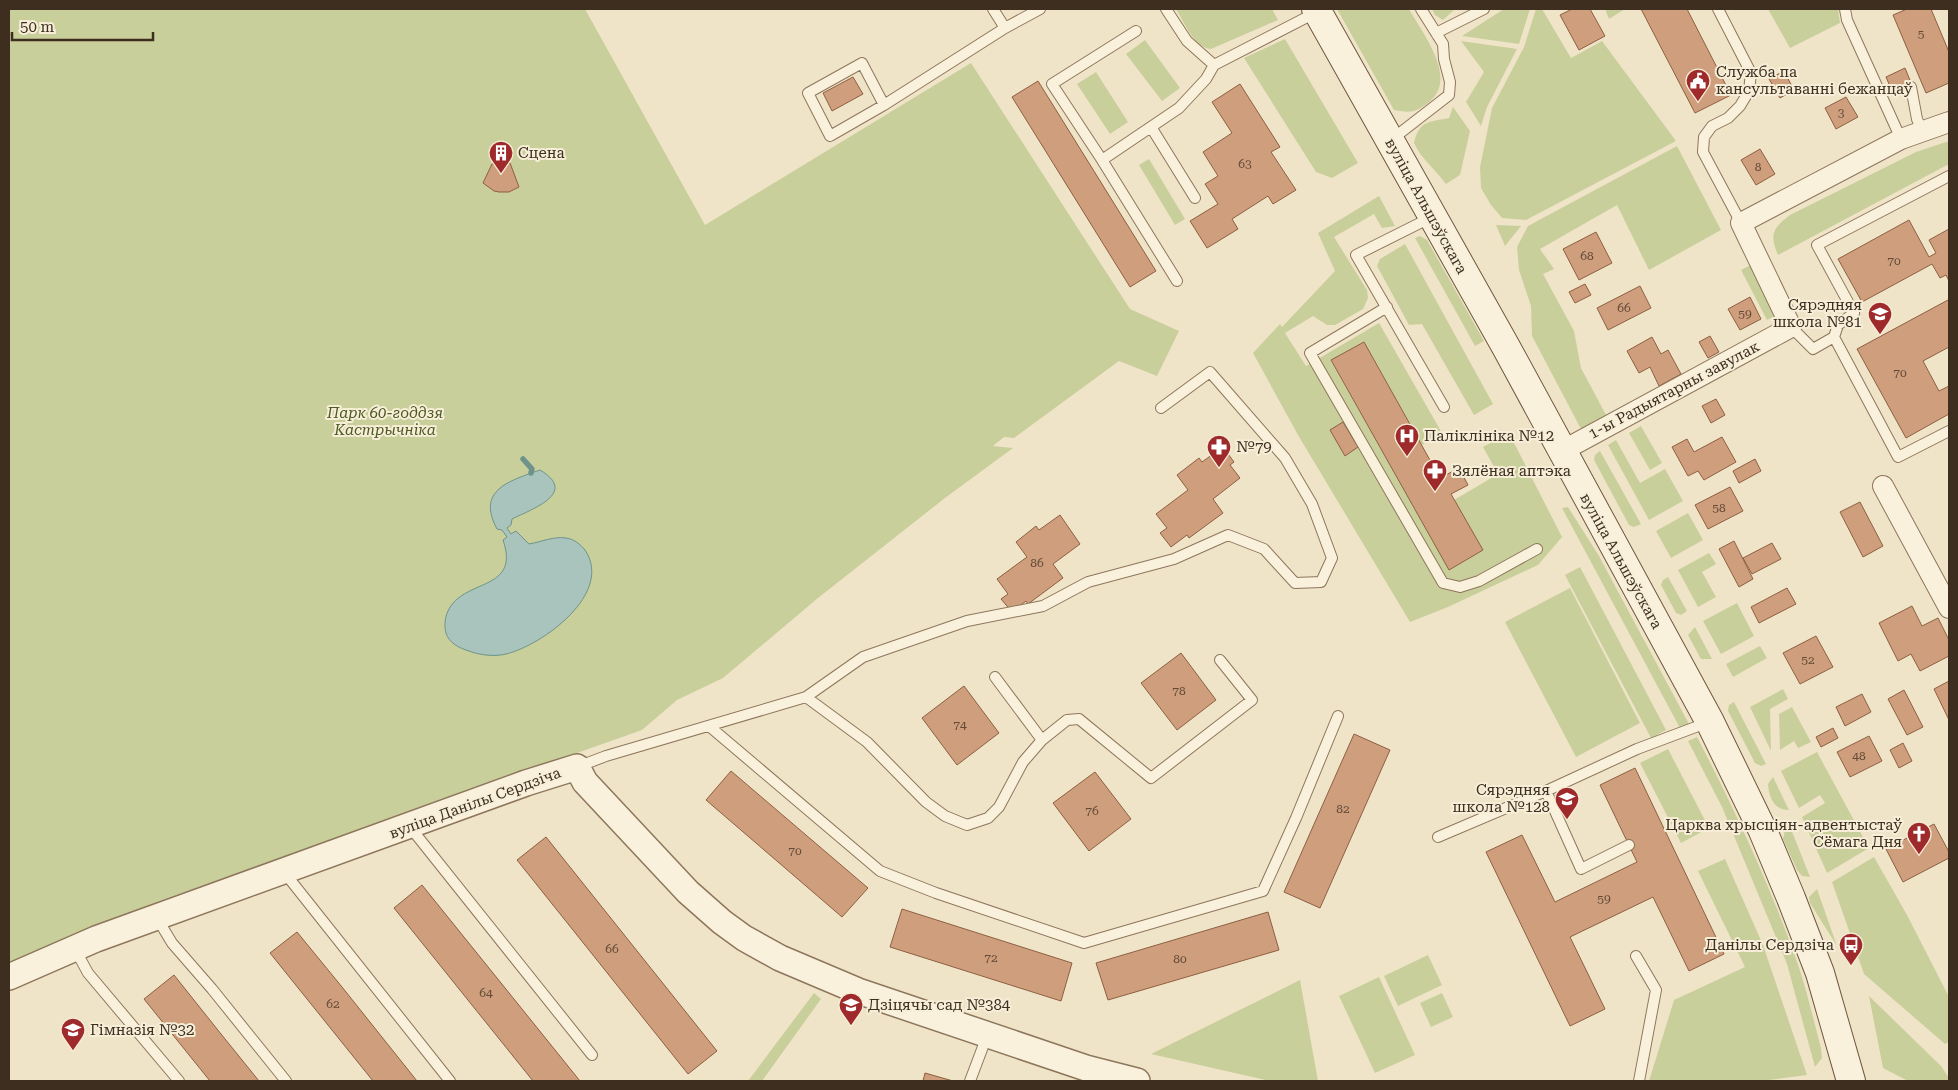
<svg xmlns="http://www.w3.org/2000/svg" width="1958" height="1090" font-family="'Roboto Serif',serif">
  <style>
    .green { fill: #c9cf9b }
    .water { fill: #a9c4bc; stroke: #6f938a }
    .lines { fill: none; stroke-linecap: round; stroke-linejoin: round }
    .stream { stroke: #6f938a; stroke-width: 5.5 }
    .building { fill: #cf9f7d; stroke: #8d5f41 }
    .service-casing { stroke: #8d765c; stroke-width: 12 }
    .minor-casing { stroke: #8d765c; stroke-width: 22 }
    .tertiary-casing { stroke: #8d765c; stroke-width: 28 }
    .secondary-casing { stroke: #6f573f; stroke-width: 30 }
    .service { stroke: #faf1dc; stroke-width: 10 }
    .minor { stroke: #faf1dc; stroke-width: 20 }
    .tertiary { stroke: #faf1dc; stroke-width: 25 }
    .secondary { stroke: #faf1dc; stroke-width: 28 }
    .labels { text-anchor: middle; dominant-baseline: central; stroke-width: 4; stroke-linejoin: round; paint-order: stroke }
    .number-label { font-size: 12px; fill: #624a37 }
    .poi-label { font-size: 15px; fill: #3d2e20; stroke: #f7eed8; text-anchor: start }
    .street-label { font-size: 15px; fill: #3d2e20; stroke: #f7eed8 }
    .park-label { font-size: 15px; font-style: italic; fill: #4d5a26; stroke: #f7eed8 }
  </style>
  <rect width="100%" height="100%" fill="#f0e4c8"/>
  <path class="green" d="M9,9H585L705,225L971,63L1130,309L1179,331L1157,376L1119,361L1014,438L1004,437L993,446L1013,448L945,498L818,598L723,678L677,700L642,730L159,901L9,967Z
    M1176,9H1272L1278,20L1211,49C1193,47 1185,23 1176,9Z
    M1337,9H1409C1422,33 1459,78 1429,102C1415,113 1411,113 1394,110Z
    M1432,9H1455L1443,20L1435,15Z
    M1504,9H1530L1519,44L1462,36Z
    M1536,9H1542L1571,58L1602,41L1676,141L1526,220L1502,218L1491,205L1481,188L1480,167L1492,108L1524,47Z
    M1605,9H1625L1609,19Z
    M1768,9H1838L1840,23L1790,48Z
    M1285,39L1358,163L1332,178L1316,172L1244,58Z
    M1145,40L1180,88L1162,101L1126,54Z
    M1461,41L1517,49L1487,107L1481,126L1466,102L1484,72Z
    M1096,72L1128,122L1110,134L1077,84Z
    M1453,107L1470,131L1460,175L1446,184C1436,170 1421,159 1414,143C1419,120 1430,122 1449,118Z
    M1949,141V164L1778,255C1769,234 1773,228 1790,215L1916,152Z
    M1677,146L1721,230L1649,270L1617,205L1540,249L1554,269L1543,274L1574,331L1581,368L1606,415L1581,429L1532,336L1531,306L1519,270L1517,247L1528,226Z
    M1149,159L1185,219L1175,225L1139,165Z
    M1379,196L1395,226L1382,228L1374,214L1334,237L1367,290L1368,298L1363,309L1335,325H1327L1313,316L1285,333L1306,366L1379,323L1442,433L1422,445L1364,342L1331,361L1449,569L1483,550L1454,500L1498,474L1483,447L1509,433L1562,537L1538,565L1448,607L1410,622L1298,435L1253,353L1280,324L1282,327L1335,271L1318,233Z
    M1496,225L1521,226L1505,246Z
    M1420,236L1427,240L1484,341L1475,346L1415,238Z
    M1405,244L1493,404L1474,415L1422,324L1409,325L1377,266L1380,259Z
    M1753,264L1779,314L1767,320L1741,270Z
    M1641,426L1662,463L1650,470L1629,433Z
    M1616,440L1640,483L1665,469L1683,501L1649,520L1608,445Z
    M1600,451L1641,524L1634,527L1629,525L1594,460L1595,455Z
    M1568,507L1599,556L1689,724L1688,728L1681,730L1562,508Z
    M1688,513L1703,540L1671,558L1656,531Z
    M1709,553L1716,564L1702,572L1716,597L1698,607L1678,570Z
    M1580,567L1666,730L1651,738L1565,575Z
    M1668,577L1687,611L1681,615L1676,613L1661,585L1663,580Z
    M1570,588L1640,723L1576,757L1505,622Z
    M1737,603L1754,636L1721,654L1703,621Z
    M1695,627L1712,659H1701L1688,635Z
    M1760,646L1767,658L1733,677L1726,664Z
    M1783,689L1788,699L1770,709L1771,751L1750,707Z
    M1734,702L1766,764L1761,766L1755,763L1728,711L1729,705Z
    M1792,707L1811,742L1798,748L1794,741L1780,750L1779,714Z
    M1697,737C1734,808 1768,881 1795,956C1806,986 1813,1018 1821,1048L1822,1058L1815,1067L1787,964L1722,807L1688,741Z
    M1668,749L1709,828L1681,843L1640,763Z
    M1817,752L1869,848L1827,873L1802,817L1825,803L1820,795L1799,808L1781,771Z
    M1773,777L1789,810C1774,810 1769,798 1768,784Z
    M1789,824L1810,877L1802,876L1797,870L1783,839L1785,830Z
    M1874,857L1907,915L1949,997V1042L1945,1044L1864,974L1832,882Z
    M1725,859L1763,945L1807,1075L1762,1081H1649L1674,1000L1745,967L1698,871Z
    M1817,889L1837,946L1810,903L1809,897Z
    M1428,955L1442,985L1398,1006L1384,976Z
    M1379,977L1415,1055L1375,1073L1339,996Z
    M1300,980L1318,1081H1270L1151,1054Z
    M814,993L821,999L762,1081H748Z
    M1442,993L1453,1017L1431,1027L1420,1003Z
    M1869,996L1941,1066L1949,1078V1081H1908L1883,1068Z"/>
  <path class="water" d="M540,470C579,493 532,509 512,519L511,525L507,528L511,534L516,531L529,544C541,542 554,536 566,538C574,539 580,544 585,550C614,593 543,645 506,654C495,657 479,655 469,651C459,648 449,643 446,633C444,626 445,617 448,611C463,578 521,592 503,540L507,537L502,530L497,529C476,490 509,481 540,470Z"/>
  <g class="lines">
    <path class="stream" d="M523,459L532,469L531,473"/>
  </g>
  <path class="building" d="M1572,9H1590L1605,36L1579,50L1560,15Z
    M1641,9H1687L1731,95L1695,113Z
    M1907,9H1931L1949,52V83L1926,93L1893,15Z
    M1905,68L1912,85L1893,93L1886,77Z
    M1784,71L1794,90L1780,98L1769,79Z
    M853,77L863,94L832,111L823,93Z
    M1038,81L1156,271L1130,287L1012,97Z
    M1240,84L1280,147L1271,152L1296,190L1273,204L1268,196L1232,219L1238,229L1207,248L1190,221L1218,204L1205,184L1218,176L1203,152L1232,133L1212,102Z
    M1846,97L1858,117L1836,129L1825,108Z
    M1760,149L1775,174L1756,185L1741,160Z
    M510,163L519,187L509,192H499L494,191L483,183L492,164Z
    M1909,220L1929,257L1936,253L1929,240L1949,229V281L1946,275L1940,278L1932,264L1862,302L1838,259Z
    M1596,232L1612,263L1579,280L1563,249Z
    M1585,284L1591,295L1575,303L1569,292Z
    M1640,286L1651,308L1608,330L1597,308Z
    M1750,297L1761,319L1740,330L1728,309Z
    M1948,300H1949V347L1923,361L1939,391L1949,386V414L1906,438L1857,349Z
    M1710,336L1719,352L1708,358L1699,342Z
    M1652,337L1661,354L1668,350L1681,374L1659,386L1650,367L1639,373L1627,351Z
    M1364,342L1440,478L1459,468L1468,485L1451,494L1483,550L1449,570L1331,360Z
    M1716,399L1725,415L1711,423L1702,406Z
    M1343,422L1358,447L1345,456L1330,430Z
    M1722,437L1736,462L1704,480L1698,471L1688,476L1672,447L1687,439L1694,452Z
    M1223,447L1234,462L1230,465L1240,478L1213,499L1223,513L1189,538L1187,535L1171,547L1160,533L1167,528L1156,514L1188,490L1177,475L1199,458L1202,462Z
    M1755,459L1761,471L1739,483L1733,471Z
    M1730,487L1743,511L1708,529L1695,505Z
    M1860,502L1883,546L1863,557L1840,512Z
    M1060,515L1080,544L1053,564L1063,578L1028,604L1026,601L1012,612L1001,599L1008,594L997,579L1027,557L1016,542L1036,526L1039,530Z
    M1734,541L1753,579L1739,587L1719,549Z
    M1772,543L1781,559L1752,574L1743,558Z
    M1787,588L1796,604L1759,623L1751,607Z
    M1912,606L1922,626L1938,618L1949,640V656L1920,671L1911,654L1898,661L1879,623Z
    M1816,636L1833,667L1800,684L1783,653Z
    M1181,653L1216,700L1177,730L1141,683Z
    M1949,681V720L1934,689Z
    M964,686L999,733L957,765L922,718Z
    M1904,690L1923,727L1907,735L1888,699Z
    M1862,694L1871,712L1845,726L1836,707Z
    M1833,728L1838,738L1821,747L1816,737Z
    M1354,734L1390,750L1320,908L1284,892Z
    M1869,736L1882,761L1850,777L1837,752Z
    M1903,743L1912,761L1899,768L1890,750Z
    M1635,768L1724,954L1689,971L1653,897L1570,937L1605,1009L1570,1026L1486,852L1522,835L1555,902L1637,862L1600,785Z
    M731,771L868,888L842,917L706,800Z
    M1095,772L1131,819L1089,851L1053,803Z
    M1934,824L1949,852V858L1903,882L1886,849Z
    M546,837L717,1051L688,1074L517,860Z
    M422,885L522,1009L580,1081H533L394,908Z
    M902,909L1072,963L1061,1001L890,947Z
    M1268,912L1279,950L1108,1000L1096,963Z
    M297,932L342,987L417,1081H373L270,953Z
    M174,975L221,1034L259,1081H210L144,999Z
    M925,1073L953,1081H923Z"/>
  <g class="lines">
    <defs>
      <path id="service" d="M993,9L1005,28L1040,9
        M1166,9L1187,41L1214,65L1317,12
        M1718,9L1751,73L1749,91L1740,106L1728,118L1712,126L1704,137L1703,152L1741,223
        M1845,9L1847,20L1901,139
        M1437,35L1440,31L1484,9
        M1911,87L1917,119L1922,131
        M884,105L862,63L808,93L830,136L884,105L1005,28
        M1151,127L1195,198
        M1391,140L1449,95L1450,82L1444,59L1443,44L1421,9
        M1102,160L1052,84L1136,31
        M1949,176L1817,245L1854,313L1838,325L1834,337L1898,457L1949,431
        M1432,217L1356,255L1444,407
        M1177,281L1102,160L1179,108L1206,79L1214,65
        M1387,307L1310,353L1443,583L1460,587L1479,581L1537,549
        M1791,327L1813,349L1834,337
        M995,677L1042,740
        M806,697L867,742L926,802L945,816L967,825L988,818L999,807L1023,762L1042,740L1067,720L1079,719L1151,778L1252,700L1220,660
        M709,726L880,871L936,893L1084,943L1263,891L1296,818L1338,716
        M577,767L606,756L806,697L863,657L967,621L1043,606L1088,582L1174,559L1228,535L1264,549L1295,583L1321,582L1332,558L1312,504L1285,458L1210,372L1161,408
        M1546,791L1581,869L1629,845
        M410,827L592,1055
        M1438,837L1546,791L1637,749L1709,722
        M284,872L450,1081
        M157,918L172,943L212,989L286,1081
        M75,949L88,973L179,1081
        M1636,956L1656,990L1639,1081
        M970,1081L987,1036"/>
      <path id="minor" d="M1562,451L1791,327L1741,223L1901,139L1949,122
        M1883,486L1949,608"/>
      <path id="tertiary" d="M9,977L96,939L526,783L577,767L585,782L688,892L722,922L744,938L780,958L858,991L1086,1068L1137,1081"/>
      <path id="secondary" d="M1316,9L1506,347L1710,722L1763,831L1791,898L1820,973L1851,1081"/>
    </defs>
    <use href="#service" class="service-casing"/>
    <use href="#minor" class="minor-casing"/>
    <use href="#tertiary" class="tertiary-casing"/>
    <use href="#secondary" class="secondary-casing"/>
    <use href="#service" class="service"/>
    <use href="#minor" class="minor"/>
    <use href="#tertiary" class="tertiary"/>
    <use href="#secondary" class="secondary"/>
  </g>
  <defs>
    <symbol id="civic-pin" viewBox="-11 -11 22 30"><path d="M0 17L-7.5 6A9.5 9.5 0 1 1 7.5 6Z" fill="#9e2a2b" stroke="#f7eed8"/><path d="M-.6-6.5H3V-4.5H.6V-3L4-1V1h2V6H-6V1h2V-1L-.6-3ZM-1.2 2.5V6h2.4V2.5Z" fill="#fff"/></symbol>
    <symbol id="building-pin" viewBox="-11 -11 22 30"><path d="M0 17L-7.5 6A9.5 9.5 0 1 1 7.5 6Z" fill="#9e2a2b" stroke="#f7eed8"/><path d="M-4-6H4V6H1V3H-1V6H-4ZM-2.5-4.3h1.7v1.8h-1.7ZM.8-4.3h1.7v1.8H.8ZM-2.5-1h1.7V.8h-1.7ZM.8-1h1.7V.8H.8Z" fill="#fff"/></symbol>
    <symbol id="school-pin" viewBox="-11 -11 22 30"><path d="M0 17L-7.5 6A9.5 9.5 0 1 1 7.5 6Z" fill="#9e2a2b" stroke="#f7eed8"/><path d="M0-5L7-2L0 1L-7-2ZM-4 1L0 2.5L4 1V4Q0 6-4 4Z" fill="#fff"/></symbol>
    <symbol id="hospital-pin" viewBox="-11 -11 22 30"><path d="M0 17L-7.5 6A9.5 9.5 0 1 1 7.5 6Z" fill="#9e2a2b" stroke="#f7eed8"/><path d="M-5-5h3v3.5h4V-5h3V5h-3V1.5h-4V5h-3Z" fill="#fff"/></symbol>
    <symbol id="pharmacy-pin" viewBox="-11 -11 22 30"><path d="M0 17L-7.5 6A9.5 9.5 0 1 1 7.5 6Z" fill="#9e2a2b" stroke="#f7eed8"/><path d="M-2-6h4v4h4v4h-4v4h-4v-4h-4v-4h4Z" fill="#fff"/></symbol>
    <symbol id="church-pin" viewBox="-11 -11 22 30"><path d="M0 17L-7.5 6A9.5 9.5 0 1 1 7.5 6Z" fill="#9e2a2b" stroke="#f7eed8"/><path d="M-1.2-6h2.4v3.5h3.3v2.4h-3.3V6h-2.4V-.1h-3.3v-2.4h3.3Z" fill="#fff"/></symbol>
    <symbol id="bus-pin" viewBox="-11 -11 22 30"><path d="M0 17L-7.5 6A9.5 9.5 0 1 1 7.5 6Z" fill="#9e2a2b" stroke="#f7eed8"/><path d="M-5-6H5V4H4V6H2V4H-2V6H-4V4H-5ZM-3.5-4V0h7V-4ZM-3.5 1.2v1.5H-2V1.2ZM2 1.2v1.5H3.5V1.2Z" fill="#fff"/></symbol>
  </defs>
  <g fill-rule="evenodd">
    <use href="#civic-pin" x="1684" y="67" width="28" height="38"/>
    <use href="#building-pin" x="487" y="139" width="28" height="38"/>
    <use href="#school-pin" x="1866" y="300" width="28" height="38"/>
    <use href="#hospital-pin" x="1393" y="422" width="28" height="38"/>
    <use href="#pharmacy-pin" x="1205" y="433" width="28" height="38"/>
    <use href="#pharmacy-pin" x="1421" y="457" width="28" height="38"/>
    <use href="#school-pin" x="1553" y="785" width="28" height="38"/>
    <use href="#church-pin" x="1905" y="820" width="28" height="38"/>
    <use href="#bus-pin" x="1837" y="931" width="28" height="38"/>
    <use href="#school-pin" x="837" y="991" width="28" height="38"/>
    <use href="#school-pin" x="59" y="1016" width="28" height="38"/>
  </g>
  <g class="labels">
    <g class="number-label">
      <text x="1921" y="34">5</text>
      <text x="1841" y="113">3</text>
      <text x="1245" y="164">63</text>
      <text x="1758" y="167">8</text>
      <text x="1587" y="256">68</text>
      <text x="1894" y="261">70</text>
      <text x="1624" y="308">66</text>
      <text x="1745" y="314">59</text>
      <text x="1900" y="373">70</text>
      <text x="1719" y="508">58</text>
      <text x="1037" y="563">86</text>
      <text x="1808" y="660">52</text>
      <text x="1179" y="691">78</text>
      <text x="960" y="725">74</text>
      <text x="1859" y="756">48</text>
      <text x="1343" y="809">82</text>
      <text x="1092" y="811">76</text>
      <text x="795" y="851">70</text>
      <text x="1604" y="899">59</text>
      <text x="612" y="949">66</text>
      <text x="991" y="958">72</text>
      <text x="1180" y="959">80</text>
      <text x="486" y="993">64</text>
      <text x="333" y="1004">62</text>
    </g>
    <g class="poi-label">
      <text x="1716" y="72">Служба па<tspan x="1716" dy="17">кансультаванні бежанцаў</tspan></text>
      <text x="518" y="153">Сцена</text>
      <text x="1862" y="305" text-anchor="end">Сярэдняя<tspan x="1862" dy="17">школа №81</tspan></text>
      <text x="1424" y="436">Паліклініка №12</text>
      <text x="1236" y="447">№79</text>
      <text x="1452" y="471">Зялёная аптэка</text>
      <text x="1550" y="790" text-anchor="end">Сярэдняя<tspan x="1550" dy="17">школа №128</tspan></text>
      <text x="1902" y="825" text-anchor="end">Царква хрысціян-адвентыстаў<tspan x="1902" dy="17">Сёмага Дня</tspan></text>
      <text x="1834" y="945" text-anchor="end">Данілы Сердзіча</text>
      <text x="868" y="1005">Дзіцячы сад №384</text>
      <text x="90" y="1030">Гімназія №32</text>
    </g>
    <g class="street-label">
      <text transform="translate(1426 206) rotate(61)">вуліца Альшэўскага</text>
      <text transform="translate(1674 390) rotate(-28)">1-ы Радыятарны завулак</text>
      <text transform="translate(1621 561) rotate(61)">вуліца Альшэўскага</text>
      <text transform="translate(475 803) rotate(-20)">вуліца Данілы Сердзіча</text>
    </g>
    <g class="park-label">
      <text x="385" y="413">Парк 60-годдзя<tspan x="385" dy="17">Кастрычніка</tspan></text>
    </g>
  </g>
  <rect width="1958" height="1090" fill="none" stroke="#3d2e20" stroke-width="20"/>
  <path d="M12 32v8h141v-8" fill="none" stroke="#3d2e20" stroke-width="2.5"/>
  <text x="20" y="32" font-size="15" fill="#3d2e20" stroke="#f7eed8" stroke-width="4" paint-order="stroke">50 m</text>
</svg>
